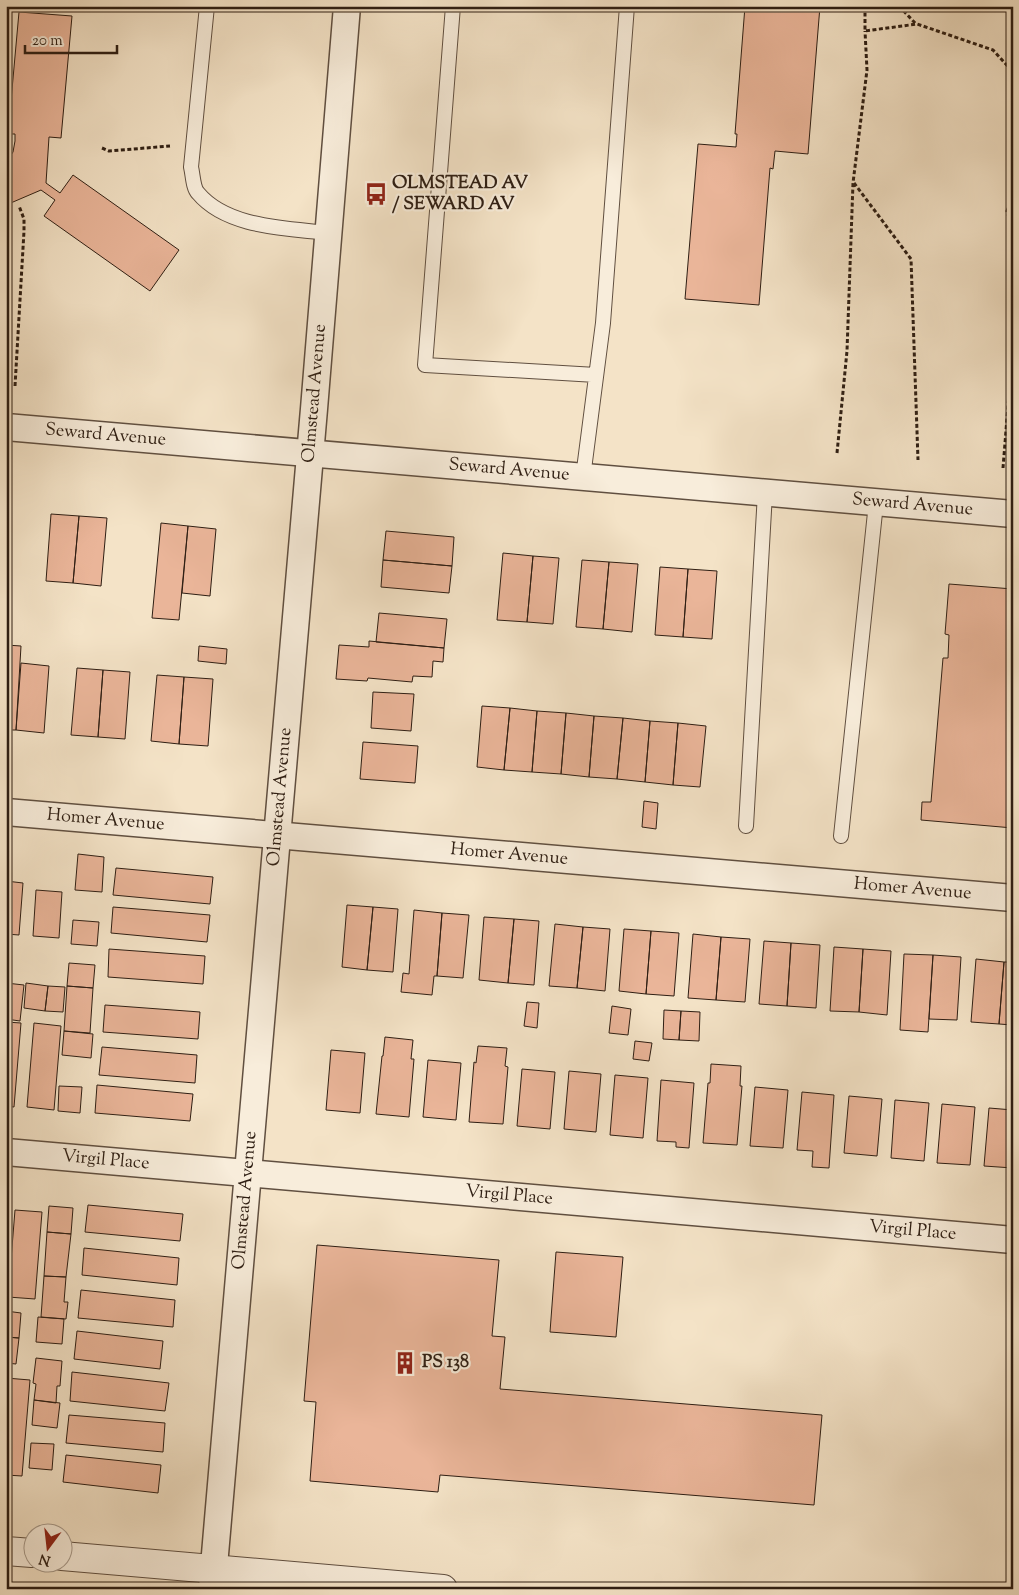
<svg xmlns="http://www.w3.org/2000/svg" width="1019" height="1595" font-family="'Sorts Mill Goudy',serif">
  <style>
    .building { fill: #eab599; stroke: #2e1e13 }
    .lines { fill: none; stroke-linecap: round; stroke-linejoin: round }
    .service-casing { stroke: #604f40; stroke-width: 16 }
    .minor-casing { stroke: #604f40; stroke-width: 29 }
    .tertiary-casing { stroke: #604f40; stroke-width: 30 }
    .path { stroke: #2e1e13; stroke-width: 3; stroke-dasharray: 4 2.5; stroke-linecap: butt }
    .service { stroke: #f8eddb; stroke-width: 14 }
    .minor { stroke: #f8eddb; stroke-width: 26 }
    .tertiary { stroke: #f8eddb; stroke-width: 28 }
    .labels { text-anchor: middle; dominant-baseline: central; stroke-width: 4.5; stroke-linejoin: round; paint-order: stroke }
    .poi-label { font-size: 18px; font-weight: bold; fill: #2e1e13; stroke: #f8eddb; text-anchor: start }
    .street-label { font-size: 18px; fill: #2e1e13; stroke: #f8eddb }
  </style>
  <rect width="100%" height="100%" fill="#f4e3c7"/>
  <filter id="stains"><feTurbulence type="fractalNoise" baseFrequency=".004" numOctaves="4"/><feColorMatrix values="0 0 0 0 .2 0 0 0 0 .09 0 0 0 0 .02 0 0 0 .5 -.17"/></filter>
  <radialGradient id="worn" r=".72"><stop offset=".6" stop-color="#630" stop-opacity="0"/><stop offset="1" stop-color="#630" stop-opacity=".3"/></radialGradient>
  <path class="building" d="M745,6H820L808,154L775,151L773,169L770,168L759,305L685,299L698,144L736,147L737,134H735Z
    M19,12L72,16L61,138L49,137L46,183L60,193L73,175L179,250L150,291L44,216L55,200L41,190L6,205V163L13,152L15,141V134H8Z
    M51,514L79,516L73,583L46,581Z
    M79,516L107,518L101,586L73,583Z
    M161,523L188,526L179,620L152,618Z
    M188,526L216,529L210,596L182,593Z
    M386,531L454,537L452,566L383,560Z
    M503,553L533,556L527,622L497,620Z
    M533,556L559,558L553,624L527,622Z
    M383,560L452,566L449,593L381,587Z
    M582,560L609,562L603,629L576,627Z
    M609,562L638,564L632,632L603,629Z
    M660,567L688,569L683,637L655,635Z
    M688,569L717,571L712,639L683,637Z
    M949,584L1013,589V782L1010,809H1013V828L921,820L922,802H931L943,658H948L949,635L945,634Z
    M379,613L447,619L444,648L376,642Z
    M369,641L444,648L443,662L433,661L432,677L413,676L412,682L368,678L367,681L336,679L339,645L369,647Z
    M6,645L21,646L16,730H6Z
    M199,646L227,649L226,664L198,661Z
    M21,663L49,666L44,733L16,730Z
    M77,668L103,670L98,737L71,735Z
    M103,670L130,672L125,739L98,737Z
    M157,675L184,677L179,744L151,741Z
    M184,677L213,679L208,746L179,744Z
    M373,692L414,694L411,731L371,728Z
    M482,706L510,708L504,770L477,767Z
    M510,708L537,711L532,772L504,770Z
    M537,711L566,713L561,774L532,772Z
    M566,713L594,716L589,777L561,774Z
    M594,716L623,718L617,779L589,777Z
    M623,718L650,721L645,782L617,779Z
    M650,721L678,723L673,785L645,782Z
    M678,723L706,726L700,787L673,785Z
    M363,742L418,746L415,783L360,779Z
    M644,801L658,803L656,829L642,827Z
    M78,854L104,857L102,892L75,890Z
    M116,868L213,877L210,904L113,895Z
    M6,881L23,883L19,935L6,934Z
    M36,890L62,892L59,938L33,936Z
    M347,905L373,907L367,970L342,967Z
    M113,907L210,915L207,942L111,933Z
    M373,907L398,909L393,972L367,970Z
    M414,910L442,913L437,976H434L432,995L401,992L403,973L409,974Z
    M442,913L469,915L463,978L437,976Z
    M484,917L514,919L508,983L479,980Z
    M514,919L539,921L534,985L508,983Z
    M73,920L99,922L97,946L71,944Z
    M555,924L583,927L577,988L549,986Z
    M583,927L610,929L605,991L577,988Z
    M624,929L651,931L646,994L619,991Z
    M651,931L679,933L674,996L646,994Z
    M693,934L721,937L716,1000L688,998Z
    M721,937L750,939L745,1002L716,1000Z
    M764,941L791,943L787,1006L759,1004Z
    M791,943L820,945L816,1008L787,1006Z
    M834,947L863,949L859,1012L830,1011Z
    M109,949L205,956L203,984L108,977Z
    M863,949L891,951L887,1015L859,1012Z
    M904,954L933,955L928,1032L900,1030Z
    M933,955L961,957L957,1020L929,1019Z
    M976,959L1004,962L999,1024L971,1022Z
    M1004,962H1013V1025L999,1024Z
    M69,963L95,965L93,988L67,986Z
    M6,983L24,985L20,1021L6,1019Z
    M26,983L48,986L45,1011L24,1008Z
    M48,986L65,987L63,1012L45,1011Z
    M67,986L93,988L90,1033L64,1031Z
    M527,1002L539,1003L537,1028L524,1026Z
    M105,1005L200,1012L198,1039L103,1032Z
    M612,1006L631,1009L628,1035L609,1033Z
    M664,1010L681,1011L679,1040L663,1039Z
    M681,1011L700,1012L699,1041L679,1040Z
    M6,1022L21,1023L14,1107L6,1106Z
    M34,1023L61,1026L54,1110L27,1107Z
    M64,1031L93,1034L91,1058L62,1055Z
    M385,1037L413,1040L411,1059H414L409,1117L376,1114L382,1056H383Z
    M635,1041L652,1043L649,1061L633,1059Z
    M478,1046L507,1048L505,1066L508,1067L503,1124L469,1122L474,1062L476,1063Z
    M102,1047L197,1055L195,1083L99,1075Z
    M331,1050L365,1053L360,1113L326,1110Z
    M428,1060L461,1063L456,1120L423,1117Z
    M711,1064L741,1066L740,1086H742L737,1145L703,1143L708,1083H710Z
    M522,1069L555,1072L550,1129L517,1126Z
    M569,1071L601,1074L596,1132L564,1129Z
    M615,1075L648,1078L643,1138L610,1135Z
    M661,1080L694,1083L689,1148L676,1147V1142L657,1141Z
    M97,1085L193,1094L190,1121L95,1113Z
    M59,1086L82,1087L80,1113L58,1111Z
    M755,1087L788,1090L783,1148L750,1146Z
    M802,1092L834,1095L829,1168L812,1167L813,1151L797,1150Z
    M849,1096L882,1099L877,1156L844,1153Z
    M895,1100L929,1103L924,1161L891,1158Z
    M942,1104L975,1107L970,1165L937,1163Z
    M989,1108L1013,1110V1168L984,1166Z
    M88,1205L183,1214L180,1241L85,1232Z
    M49,1206L73,1208L71,1234L47,1232Z
    M15,1210L42,1212L35,1299L8,1297Z
    M47,1232L71,1234L66,1277L44,1276Z
    M317,1245L499,1260L492,1336L505,1337L500,1389L822,1415L814,1505L440,1475L438,1492L310,1481L316,1402L304,1401Z
    M84,1248L179,1258L177,1285L82,1275Z
    M556,1252L623,1257L616,1337L550,1332Z
    M44,1276L66,1277L64,1302H68L66,1319L41,1317Z
    M81,1290L175,1300L173,1327L78,1318Z
    M6,1311L21,1313L19,1338L6,1337Z
    M38,1317L64,1319L62,1344L36,1342Z
    M77,1331L163,1341L160,1369L74,1359Z
    M6,1337L19,1338L16,1364L6,1363Z
    M36,1358L62,1361L60,1386H57L56,1403L34,1400L36,1384L33,1383Z
    M72,1372L169,1383L165,1411L70,1401Z
    M6,1378L30,1380L22,1476L6,1475Z
    M34,1400L60,1403L57,1428L32,1425Z
    M69,1415L165,1423L163,1452L66,1443Z
    M31,1443L54,1444L52,1470L29,1468Z
    M66,1455L161,1465L158,1493L63,1482Z"/>
  <g class="lines">
    <defs>
      <path id="service" d="M207,6L191,167C193,175 193,188 198,193C227,228 287,228 328,233
        M453,6L425,365L596,375
        M583,477L603,323L627,6
        M746,826L765,493
        M841,836L876,503"/>
      <g id="minor">
        <path id="s1" d="M6,427L1013,514"/>
        <path id="s2" d="M6,812L1013,898"/>
        <path id="s3" d="M6,1152L1013,1240"/>
        <path id="s4" d="M212,1589L314,409L347,6"/>
      </g>
      <path id="tertiary" d="M6,1551L32,1553
        M62,1556L443,1589"/>
    </defs>
    <use href="#service" class="service-casing"/>
    <use href="#minor" class="minor-casing"/>
    <use href="#tertiary" class="tertiary-casing"/>
    <path class="path" d="M865,6V31L917,24L993,50L1013,72
      M899,6L916,24
      M102,148L109,151L170,146
      M6,155L10,158
      M854,183L911,259L918,460
      M1013,196L1007,211L1013,230
      M15,386L24,231V219L19,206
      M837,453L847,351L853,183L867,70L865,31
      M1003,468L1013,343"/>
    <use href="#service" class="service"/>
    <use href="#minor" class="minor"/>
    <use href="#tertiary" class="tertiary"/>
  </g>
  <defs>
    <symbol id="bus-bare" viewBox="-9 -9 18 18"><path d="M-5-6H5V4H4V6H2V4H-2V6H-4V4H-5ZM-3.5-4V0h7V-4ZM-3.5 1.2v1.5H-2V1.2ZM2 1.2v1.5H3.5V1.2Z" fill="#8f2418" stroke="#f8eddb" stroke-width="2.5" paint-order="stroke"/></symbol>
    <symbol id="building-bare" viewBox="-9 -9 18 18"><path d="M-4-6H4V6H1V3H-1V6H-4ZM-2.5-4.3h1.7v1.8h-1.7ZM.8-4.3h1.7v1.8H.8ZM-2.5-1h1.7V.8h-1.7ZM.8-1h1.7V.8H.8Z" fill="#8f2418" stroke="#f8eddb" stroke-width="2.5" paint-order="stroke"/></symbol>
  </defs>
  <g fill-rule="evenodd">
    <use href="#bus-bare" x="360" y="178" width="32" height="32"/>
    <use href="#building-bare" x="389" y="1347" width="32" height="32"/>
  </g>
  <g class="labels">
    <g class="poi-label">
      <text x="392" y="184">OLMSTEAD AV<tspan x="392" dy="21">/ SEWARD AV</tspan></text>
      <text x="422" y="1363">PS 138</text>
    </g>
    <g class="street-label">
      <text stroke="none"><textPath href="#s4" startOffset="1200">Olmstead Avenue</textPath></text>
      <text stroke="none"><textPath href="#s1" startOffset="100">Seward Avenue</textPath></text>
      <text stroke="none"><textPath href="#s1" startOffset="505">Seward Avenue</textPath></text>
      <text stroke="none"><textPath href="#s1" startOffset="910">Seward Avenue</textPath></text>
      <text stroke="none"><textPath href="#s4" startOffset="795">Olmstead Avenue</textPath></text>
      <text stroke="none"><textPath href="#s2" startOffset="100">Homer Avenue</textPath></text>
      <text stroke="none"><textPath href="#s2" startOffset="505">Homer Avenue</textPath></text>
      <text stroke="none"><textPath href="#s2" startOffset="910">Homer Avenue</textPath></text>
      <text stroke="none"><textPath href="#s3" startOffset="100">Virgil Place</textPath></text>
      <text stroke="none"><textPath href="#s3" startOffset="505">Virgil Place</textPath></text>
      <text stroke="none"><textPath href="#s4" startOffset="390">Olmstead Avenue</textPath></text>
      <text stroke="none"><textPath href="#s3" startOffset="910">Virgil Place</textPath></text>
    </g>
  </g>
  <rect width="1019" height="1595" fill="none" stroke="#f4e3c7" stroke-width="25"/>
  <rect x="8" y="8" width="1004" height="1580" fill="none" stroke="#2e1e13" stroke-width="2.5"/>
  <rect x="12" y="12" width="994" height="1570" fill="none" stroke="#2e1e13"/>
  <g transform="translate(48 1548) rotate(195)"><circle r="24" fill="#f8eddb" stroke="#a79a8b"/>
  <path d="M0-4L9 19L0 12L-9 19Z" fill="#8f2418"/>
  <text y="-8" font-size="14" font-weight="bold" text-anchor="middle" fill="#2e1e13">N</text>
  </g>
  <path d="M25 45v8h92v-8" fill="none" stroke="#2e1e13" stroke-width="2.5"/>
  <text x="32" y="45" font-size="15" fill="#2e1e13" stroke="#f8eddb" stroke-width="4" paint-order="stroke">20 m</text>
  <rect width="100%" height="100%" filter="url(#stains)"/>
  <rect width="100%" height="100%" fill="url(#worn)"/>
</svg>
